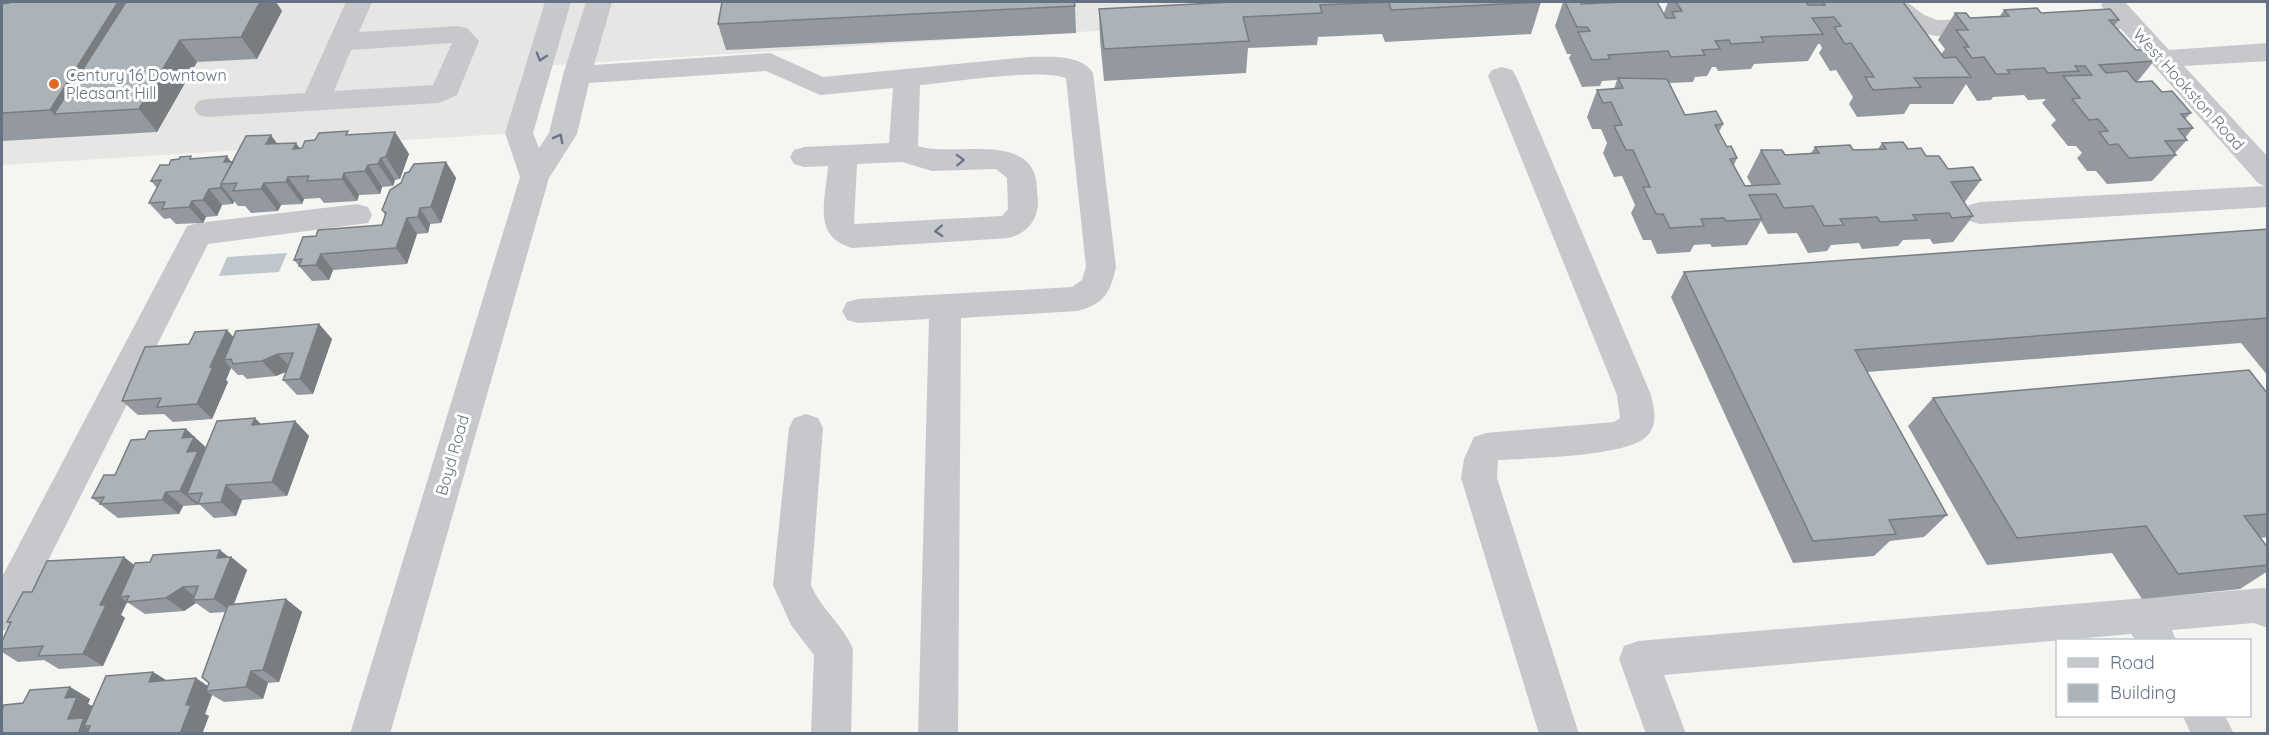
<svg xmlns="http://www.w3.org/2000/svg" width="2269" height="735" font-family="Quicksand,sans-serif">
<style>
.built{fill:#e6e7e5}
.water{fill:#bec7cd}
.lines{fill:none;stroke-linecap:round;stroke-linejoin:round}
.minor{fill:#c6c8cc;fill-rule:evenodd}
.wall{fill:#93999e}
.shaded-wall{fill:#787d81}
.building{fill:#abb2b8;stroke:#787d81;stroke-width:1.5}
.oneway{stroke:#697687}
.poi-dot{fill:#e56923;stroke:#fff;stroke-width:2}
.labels{text-anchor:middle;stroke-width:6;stroke-linejoin:round;paint-order:stroke}
.poi-label{font-size:16px;fill:#647283;stroke:#fff;text-anchor:start}
.street-label{font-size:16px;fill:#647283;stroke:#fff}
</style>
<rect width="100%" height="100%" fill="#f5f6f2"/>
<!-- built -->
<path class="built" d="M2 2H1217L1221 23 539 66 519 133 2 165Z"/>
<!-- water -->
<path class="water" d="M287 253 279 272 219 276 227 257Z"/>
<g class="lines">
<!-- minor -->
<path class="minor" d="M346 2H372L359 32 458 26 467 28 479 41 457 95 439 103 208 117 198 115 194 108 198 101 208 99 305 93ZM452 43 433 85 334 91 351 50Z
M545 2H571L533 133 539 148 549 133 563 75 586 2H612L594 65 770 53 823 77 1029 57C1049 57 1081 54 1093 73L1116 267C1110 293 1105 303 1078 311L961 318 958 734H918L929 319 858 323 847 320 842 311 847 302 858 299 1072 287 1082 280 1086 267 1066 78C1038 68 954 82 920 85L918 146C954 158 1035 129 1037 188 1037 195 1039 204 1037 211 1033 226 1023 234 1009 238L852 248C811 236 826 200 828 166L804 167 794 164 790 157 794 150 804 147 889 143 893 88 820 95 766 71 589 83 577 134 549 178 390 734H350L520 177 505 133ZM902 162 932 171 996 169 1007 178 1008 209 1002 216 854 224 857 164Z
M1879 2H1907L1924 15 1937 20 1991 19 2000 21 2004 27 2000 33C1960 43 1904 40 1879 2Z
M2103 2H2125L2169 50 2268 43V61L2184 66 2268 157V207L1980 224 1969 221 1965 213 1969 205 1980 202 2265 186 2258 183 2121 29 2073 31 2064 29 2060 23 2064 17 2107 13 2101 5Z
M1502 67 1512 70 1516 76 1651 395C1654 408 1658 424 1648 435 1630 457 1529 458 1498 460L1497 478 1579 734H1539L1461 478 1464 459 1474 437 1486 433 1614 422 1620 418 1617 395 1488 76 1492 70Z
M357 204 368 207 372 215 368 223 208 244 15 626 2 631V577L187 226 198 223Z
M806 414 818 418 823 428 811 585C821 609 843 625 853 649L851 734H811L814 655 791 625 773 585 789 428 794 418Z
M2263 588 2268 589V628L2254 623 2172 630 2176 640H2136L2131 634 1664 675 1686 734H1646L1619 659 1624 646 1638 641Z
M2183 716H2225L2234 734H2191Z"/>
</g>
<!-- wall -->
<path class="wall" d="M11 2H276L282 11 257 59 197 62 157 132 2 141V4L9 3Z
M1230 2H1541L1531 34 1385 42 1382 34 1318 37 1317 45 1248 48 1246 73 1104 81 1100 40 1099 9Z
M1563 2H1580L1581 4 1664 13 1668 2H1903L1941 54 1945 49 1938 40 1955 13 1970 18 2000 16 2004 10 2119 20 2114 26 2136 50 2154 61 2137 82 2162 92 2191 113 2185 119 2193 128 2185 138 2187 140 2175 153 2176 155 2152 181 2107 184 2096 171H2087L2077 158 2082 153 2076 146H2068L2051 125 2056 120 2042 103 2046 99 2028 100 2024 95 1993 97 1991 100 1977 101 1966 84 1953 104H1910L1904 114 1857 117 1849 104 1853 97 1836 70 1830 71 1819 53 1822 48 1820 44H1818L1808 61 1754 64 1751 69 1718 71 1716 67H1712L1707 76 1695 77 1693 82 1669 83 1685 115 1723 124 1719 132 1727 147 1737 158 1734 165 1745 186H1752L1747 177 1761 150 1785 155 1811 153 1815 147 1853 150 1878 149 1882 143 1908 149 1926 156 1948 169 1981 180 1964 203 1973 216 1953 242 1933 244 1930 239 1903 240 1898 246 1862 249 1859 243 1831 245 1827 251 1808 253 1797 233 1768 234 1761 221 1747 245 1712 247 1710 244 1694 245 1690 252 1657 254 1651 240H1643L1631 213 1635 205 1622 176 1614 177 1603 153 1607 143 1601 129H1592L1587 117 1597 90 1614 89 1617 80 1602 81 1600 86 1582 87 1569 58 1571 54H1567L1555 26Z
M1075 6 1076 33 726 50 718 24Z
M395 132 409 154 400 179 395 180 393 186 382 187 380 194 359 195 357 201 324 203 320 198 304 199 302 204 281 205 278 211 251 213 245 206H238L234 201 233 204 222 205 217 216 206 217 203 223 176 224 170 218 164 219 149 203 157 188 151 181 169 165 193 158 231 162 278 144 302 148 315 140 351 135Z
M446 162 456 178 441 223 430 224 428 233 417 234 407 264 333 270 329 280 312 281 294 260 316 236 382 225 385 215 382 210 409 172Z
M2268 229V376L2241 343 1867 372 1947 515 1924 537 1890 541 1874 556 1793 563 1671 297 1684 272Z
M319 324 332 339 313 394 297 395 283 380 286 372 276 376 247 379 243 375H238L231 368 226 380 228 382 212 419 173 422 164 414 138 415 122 401 189 344Z
M2268 394V537L2260 538 2268 548V571L2240 589 2142 599 2112 553 1987 565 1908 426 1933 398Z
M295 421 309 436 287 496 242 500 236 516 214 518 198 503 197 505 183 506 179 514 118 518 92 498 115 475 202 444 206 448 261 424Z
M231 557 247 570 234 604 286 599 302 612 279 682 268 683 263 699 224 702 212 695 205 714 209 716 202 734H2L23 703 70 687 90 699 88 704 93 706 153 672 166 680 208 686 226 612 210 613 196 603 184 611 145 614 127 602 121 615 125 618 103 666 59 669 44 660 18 662 2 652V641L10 624 7 622 32 592 134 565Z"/>
<!-- shaded-wall -->
<path class="shaded-wall" d="M118 2H142L54 114 50 110Z
M260 2H276L282 11 257 59 241 37Z
M180 40 197 62 157 132 139 109Z
M395 132 409 154 400 179 386 157Z
M271 135 287 157 266 144Z
M296 143 312 165 293 149Z
M227 156 232 163 224 162Z
M381 158 395 180 393 186 378 164Z
M446 162 456 178 441 223 431 207Z
M368 165 382 187 380 194 365 171Z
M344 173 359 195 357 201 342 179Z
M288 177 304 199 302 204 286 182Z
M264 183 281 205 278 211 261 189Z
M221 185 234 201 233 204 220 188Z
M209 189 222 205 217 216 203 200Z
M192 201 206 217 203 223 189 207Z
M420 208 430 224 428 233 418 217Z
M407 218 417 234 407 264 396 248Z
M321 254 333 270 329 280 316 265Z
M319 324 332 339 313 394 300 379Z
M227 330 241 345 224 360 231 368 226 380 228 382 212 419 197 404 210 367Z
M278 354 292 369 276 376 262 361Z
M255 418 269 432 252 425Z
M295 421 309 436 287 496 272 482Z
M186 429 210 451 187 494 198 503 197 505 180 491 187 452 182 438Z
M226 485 242 500 236 516 221 502Z
M166 492 183 506 179 514 162 500Z
M220 550 230 558 231 557 247 570 231 611 214 599 217 558Z
M124 557 142 571 129 596 120 597 127 602 121 615 125 618 103 666 83 654 100 605Z
M183 587 199 600H193L196 603 184 611 166 598Z
M286 599 302 612 279 682 263 670Z
M251 671 268 683 263 699 246 687Z
M153 672 172 684 149 682Z
M196 678 214 690 206 691 212 695 205 714 209 716 202 734H180L186 705Z
M70 687 90 699 88 704 97 709 90 726H84L97 734H78L68 719 65 698Z"/>
<!-- building -->
<path class="building" d="M11 2H118L50 110 2 113V4L9 3Z
M126 2H260L241 37 180 40 139 109 54 114Z
M722 2H1074L1075 6 718 24Z
M1234 2H1541L1391 10 1389 2 1320 5 1322 13 1243 17 1249 41 1104 49 1099 9Z
M1565 2H1580L1581 4 1625 2H1657L1666 18H1675L1672 12 1682 11 1676 2H1806L1808 5H1825L1823 2H1903L1944 58 1956 57 1971 77 1914 78 1921 87 1873 90 1865 77H1874L1851 43 1845 44 1834 27 1841 26 1834 17 1812 18 1823 34 1761 37 1764 42 1731 44 1729 40 1715 41 1720 49 1702 50 1705 55 1671 57 1668 51 1608 55 1610 59 1592 60 1578 32 1590 31 1587 27H1577Z
M2037 8 2041 13 2110 9 2119 20H2109L2136 50H2143L2154 61 2099 65 2106 73 2127 71 2136 82 2152 81 2162 92 2172 91 2191 113 2181 114 2193 128 2178 129 2187 140 2165 141 2176 155 2129 158 2118 144 2109 145 2099 132 2108 131 2098 119 2089 120 2072 99 2080 98 2063 76 2092 75 2085 66H2075L2079 71 2048 73 2044 68 2007 70 2010 74H1996L1984 57 1972 58 1964 47H1969L1956 30H1968L1955 13H1966L1970 18 2009 16 2004 10Z
M1618 78 1667 79 1685 115 1716 111 1723 124 1715 125 1727 147 1731 146 1737 158 1730 159 1745 186 1780 184 1761 150H1782L1785 155 1819 153 1815 147 1850 145 1853 150 1886 149 1882 143 1903 142 1908 149 1921 148 1926 156H1939L1948 169 1973 167 1981 180 1951 182 1973 216 1952 218 1949 213 1913 215 1917 220 1880 222 1877 217 1840 219 1844 225 1824 226 1813 206 1784 208 1776 194 1749 195 1762 219 1726 221 1724 218 1701 219 1704 226 1670 228 1663 214H1656L1643 187H1650L1633 150H1626L1614 126 1622 125 1611 102 1603 103 1597 90 1623 88Z
M348 131 346 135 395 132 386 157 381 158 378 164 368 165 365 171 344 173 342 179 307 181 309 176 288 177 286 182 264 183 261 189 233 191 237 183 221 184 246 136 271 135 266 144 296 143 293 149 302 148 305 141 315 140 319 133Z
M191 156 190 159 227 156 224 162H233L221 184H222L220 188 209 189 203 200 192 201 189 207 162 209 165 202 149 203 161 180 151 181 160 165H169L171 160 179 159 180 157Z
M446 162 431 207 420 208 418 217 407 218 396 248 321 254 316 265 299 266 302 259 294 260 303 237 316 236 318 230 382 225 386 213 382 210 390 190 401 183 405 173 409 172 414 164Z
M2268 229V318L1855 350 1947 515 1889 520 1896 534 1813 541 1684 272Z
M319 324 300 379 283 380 293 353 278 354 262 361 233 364 231 359 224 360 236 331Z
M227 330 210 367H213L197 404 157 407 161 398 122 401 145 347 189 344 195 332Z
M2249 370 2268 394V514L2244 516 2268 548V565L2178 574 2146 526 2017 538 1933 398Z
M255 418 252 425 295 421 272 482 226 485 221 502 198 504 202 493 187 494 217 421Z
M186 429 182 438 194 437 187 452 198 451 180 491 166 492 162 500 100 504 104 497 92 498 104 475H115L131 440 145 439 149 431Z
M220 550 217 558 231 557 214 599 193 600 198 586 183 587 166 598 126 602 129 596 120 597 135 563 150 562 153 555Z
M124 557 100 605H106L83 654 38 656 43 646 2 649V641L11 622H7L23 592H32L47 561Z
M286 599 263 670 251 671 246 687 206 691 209 683 202 677 228 605Z
M153 672 149 682 196 678 186 705H191L180 734H87L90 726H84L106 676Z
M70 687 65 698 77 697 68 719 84 718 78 734H2V710L4 705 23 703 30 690Z"/>
<!-- one-way arrows -->
<defs><path id="oneway-chevron" d="M-2-3.5L2.5 0L-2 3.5" fill="none" stroke-width="1.6" stroke-linecap="round" stroke-linejoin="round" transform="scale(1.5)"/></defs>
<g class="oneway">
<use href="#oneway-chevron" transform="translate(541 57) rotate(107)"/>
<use href="#oneway-chevron" transform="translate(559 138) rotate(-62)"/>
<use href="#oneway-chevron" transform="translate(960 160) rotate(-2)"/>
<use href="#oneway-chevron" transform="translate(939 231) rotate(177)"/>
</g>
<!-- markers -->
<circle class="poi-dot" cx="54" cy="84" r="6"/>
<g class="labels">
<!-- poi labels -->
<g class="poi-label">
<text x="66" y="81">Century 16 Downtown<tspan x="66" dy="18">Pleasant Hill</tspan></text>
</g>
<!-- street labels -->
<g class="street-label">
<text transform="translate(2189 89) rotate(48)" y="6">West Hookston Road</text>
<text transform="translate(452 455) rotate(-74)" y="6">Boyd Road</text>
</g>
</g>
<!-- border -->
<rect width="2269" height="735" fill="none" stroke="#647283" stroke-width="6"/>
<!-- legend -->
<rect x="2056" y="639" width="195" height="78" fill="#ffffff" stroke="#c1c7cd" stroke-width="1.5"/>
<rect x="2068" y="658" width="30" height="9" fill="#c6c8cc" stroke="#c1c7cd" stroke-width="1.5"/>
<text x="2110" y="669" font-size="18" fill="#647283">Road</text>
<rect x="2068" y="684" width="30" height="18" fill="#abb2b8" stroke="#c1c7cd" stroke-width="1.5"/>
<text x="2110" y="699" font-size="18" fill="#647283">Building</text>
</svg>
